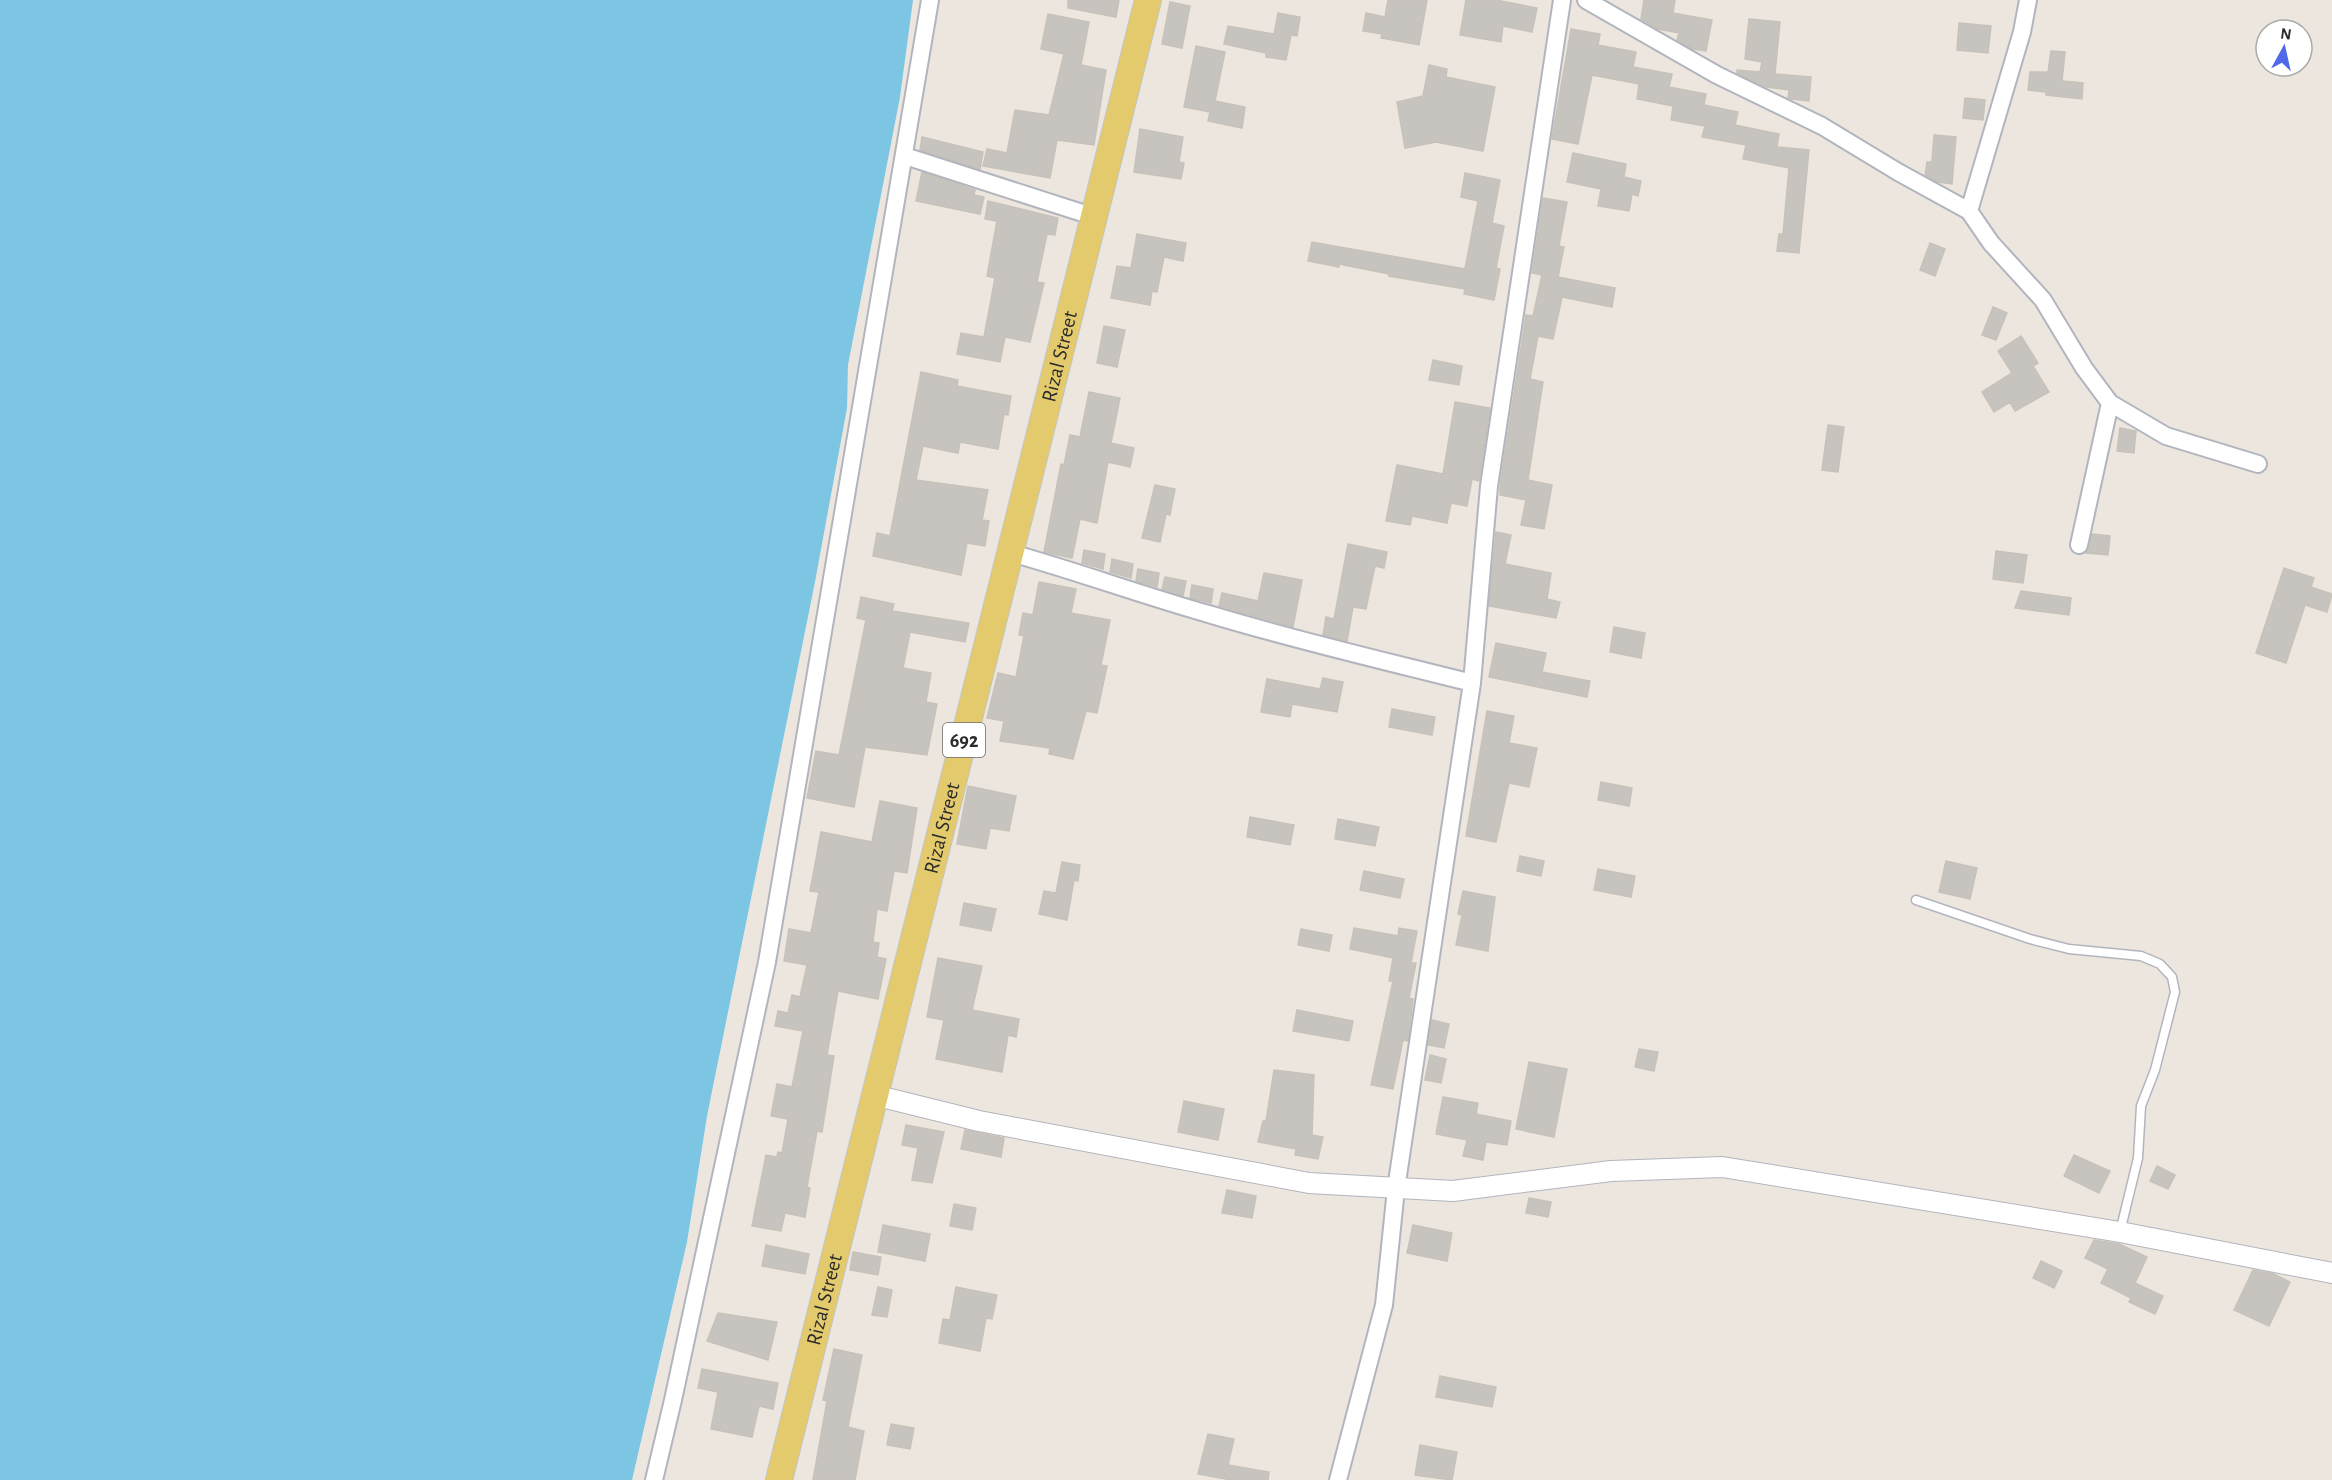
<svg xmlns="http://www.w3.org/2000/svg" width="2332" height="1480" font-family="'Alegreya Sans',sans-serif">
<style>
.water{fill:#7cc6e3}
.building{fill:#c7c3be;stroke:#c7c2b9;stroke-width:1.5}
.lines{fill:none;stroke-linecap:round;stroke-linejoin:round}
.service-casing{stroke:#b2b5bd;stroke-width:11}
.minor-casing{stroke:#b2b5bd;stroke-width:20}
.tertiary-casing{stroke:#b2b5bd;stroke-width:22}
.primary-casing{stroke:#c4c4c4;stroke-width:28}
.service{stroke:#fff;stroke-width:8}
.minor{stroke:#fff;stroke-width:16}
.tertiary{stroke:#fff;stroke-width:20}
.primary{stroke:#e3ca6c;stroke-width:26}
.labels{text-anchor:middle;stroke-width:4.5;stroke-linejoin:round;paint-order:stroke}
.shield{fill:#fff;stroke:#6b6b6b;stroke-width:1.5}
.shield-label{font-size:20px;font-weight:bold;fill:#2b2b2b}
.street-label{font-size:21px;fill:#2b2b2b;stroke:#fff}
</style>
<rect width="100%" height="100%" fill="#ece6df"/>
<!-- water -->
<path class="water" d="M0 0H913L900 97 848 365 847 408 814 587 707 1116 687 1242 632 1480H0Z"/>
<!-- building -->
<path class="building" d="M1068 0H1119L1116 17 1068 8Z
M1388 0H1427L1419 45 1381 38 1382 34 1363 31 1366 13 1385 17Z
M1466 0H1496L1537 8 1532 32 1503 26 1501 42 1460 35Z
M1644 0H1675L1673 13 1712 20 1706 51 1692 49 1677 40 1679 33 1658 29 1641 19Z
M1170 2 1190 6 1182 48 1162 44Z
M1278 13 1300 17 1297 36 1291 35 1286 60 1266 57V53L1224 44 1228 26 1274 34Z
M1048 14 1089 22 1081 65 1106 70 1094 145 1057 140 1050 178 983 166 987 149 1007 153 1015 110 1049 115 1064 54 1041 49Z
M1749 19 1780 22 1775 74 1811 77 1809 101 1791 99 1788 98 1789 90 1766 87 1737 73V70L1760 72 1762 62 1745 59Z
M1959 23 1991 26 1988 53 1957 50Z
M1571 29 1600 34 1598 45 1636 52 1633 67 1672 74 1669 87 1706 94 1704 105 1738 112 1735 125 1779 134 1777 147 1809 150 1799 253 1777 251 1779 234H1783L1789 168 1743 159 1746 145 1702 137 1705 126 1671 120 1673 106 1637 99 1639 84 1592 75 1578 144 1552 139Z
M1196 46 1225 52 1215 101 1245 107 1242 128 1208 121 1210 112 1184 107Z
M2051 51 2065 52 2062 81 2083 83 2082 99 2046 95V92L2028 90 2030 72H2048Z
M1429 65 1447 69 1446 77 1495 87 1483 151 1436 142 1405 148 1397 102 1423 96Z
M1965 98 1985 100 1983 120 1963 118Z
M1140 129 1183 137 1179 162 1184 163 1181 179 1134 172Z
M1934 135 1956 137 1952 184 1938 182 1925 175 1927 162H1932Z
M922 137 983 152 980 169 920 150Z
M1573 153 1626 164 1624 177 1641 181 1638 196 1632 194 1629 211 1598 206 1601 189 1567 182Z
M922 172 975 190 974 195 984 197 980 214 916 201Z
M1465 173 1500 180 1492 223 1504 226 1496 268 1500 269 1494 300 1464 294 1465 289 1389 276V274L1339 264V267L1308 261 1312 242 1465 269 1478 201 1461 197Z
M1543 198 1567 202 1559 246 1564 247 1558 277 1615 288 1612 307 1562 297 1553 339 1538 336 1530 379 1543 382 1528 480 1552 485 1544 529 1521 525 1526 500 1500 495V485L1526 315 1533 316 1542 275 1532 273Z
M988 201 1058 218 1055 235 1047 234 1037 282 1044 283 1030 342 1005 337 1000 362 957 354 961 333 984 337 995 278 987 276 997 221 985 219Z
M1137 234 1186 243 1183 261 1164 257 1157 292 1152 291 1150 305 1111 298 1117 266 1131 268Z
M1930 243 1945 249 1935 276 1920 270Z
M1993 307 2007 313 1996 340 1982 335Z
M1104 326 1125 330 1117 367 1097 363Z
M2021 336 2038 363 2033 366 2049 392 2015 411 2010 402 1994 412 1982 392 2012 373 1998 351Z
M1433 360 1462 366 1459 385 1429 380Z
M921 372 958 380 957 386 1011 396 1008 415 1004 414 998 449 960 442 958 453 923 446 916 480 988 490 982 520 989 521 985 546 967 543 961 575 873 556 877 533 890 536Z
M1089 392 1120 398 1111 443 1134 448 1130 467 1108 462 1097 523 1080 519 1072 558 1044 552 1061 464 1064 465 1070 435 1080 437Z
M1455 402 1490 408 1479 481 1472 479 1467 506 1451 503 1447 523 1412 516 1410 525 1386 521 1397 465 1443 474Z
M1828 425 1844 427 1838 472 1822 470Z
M2120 428 2136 431 2134 453 2117 451Z
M1155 485 1175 489 1170 515 1166 514 1160 542 1142 538Z
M1496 532 1511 535 1505 564 1551 573 1547 599 1560 602 1556 618 1489 606Z
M2092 534 2110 536 2108 555 2086 553Z
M1348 544 1387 552 1384 568 1375 566 1366 609 1353 607 1347 641 1323 635 1326 617 1334 619Z
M1084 550 1105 554 1103 569 1082 563Z
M1996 551 2027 555 2023 583 1993 579Z
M1112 559 1133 564 1131 578 1110 572Z
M2284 568 2314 578 2311 587 2332 594 2327 612 2305 605 2286 663 2256 653Z
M1138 569 1159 573 1157 587 1136 581Z
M1264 573 1302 580 1293 627 1219 606 1222 593 1258 601Z
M1165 577 1186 581 1183 596 1162 589Z
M1039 582 1076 589 1071 613 1110 620 1101 665 1107 666 1097 713 1086 711 1073 759 1049 754 1050 748 1000 741 1004 721 987 718 998 673 1016 677 1024 636 1019 635 1023 613 1033 615Z
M1192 585 1213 589 1211 603 1190 598Z
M2021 591 2071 598 2069 615 2015 608Z
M861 597 894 604 892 611 969 623 965 642 910 632 903 668 931 673 926 702 937 704 927 755 865 747 854 807 807 798 816 751 839 755 866 620 857 618Z
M1614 627 1645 633 1641 658 1610 652Z
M1496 643 1546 653 1542 672 1590 681 1587 697 1489 677Z
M1323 678 1343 682 1337 712 1292 704 1290 717 1261 712 1267 679 1320 689Z
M1392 709 1435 717 1432 735 1389 727Z
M1487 711 1514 716 1509 743 1537 748 1529 787 1509 783 1496 842 1466 836Z
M1601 782 1632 788 1629 806 1598 800Z
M968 786 1016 796 1009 831 990 828 986 849 957 844Z
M880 801 917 808 907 873 894 871 887 911 877 909 873 942 879 943 877 957 886 959 878 999 838 991 827 1055 834 1056 822 1132 817 1131 807 1187 810 1188 805 1217 785 1213 781 1231 752 1226 766 1155 777 1157 778 1152 782 1153 788 1119 771 1116 777 1084 792 1087 803 1031 775 1026 778 1011 788 1013 792 995 800 997 807 965 784 961 789 929 811 933 819 892 810 891 821 832 872 842Z
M1250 817 1294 825 1290 845 1247 837Z
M1338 819 1379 827 1375 846 1335 839Z
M1520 856 1544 861 1541 876 1517 871Z
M1946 861 1977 868 1970 899 1939 892Z
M1062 862 1080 865 1078 881 1074 880 1067 920 1039 914 1044 891 1056 893Z
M1598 869 1635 876 1631 897 1594 890Z
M1364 871 1404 879 1400 898 1360 890Z
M1463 891 1495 897 1488 951 1456 945 1462 915 1458 914Z
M964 903 996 909 991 931 960 925Z
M1354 928 1398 936 1399 928 1417 931 1411 963H1416L1409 998 1413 999 1408 1041 1403 1040 1393 1089 1371 1085 1393 981H1389L1393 958 1350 949Z
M1301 929 1332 935 1329 951 1298 945Z
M938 958 982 966 972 1010 1019 1019 1016 1037 1008 1035 1002 1072 936 1059 944 1020 927 1017Z
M1297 1010 1353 1021 1349 1041 1293 1031Z
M1432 1020 1449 1024 1444 1048 1428 1045Z
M1639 1049 1658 1052 1654 1071 1635 1067Z
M1430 1055 1446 1059 1441 1083 1425 1080Z
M1529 1062 1567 1069 1554 1137 1516 1129Z
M1274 1070 1314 1075 1312 1135 1323 1137 1318 1159 1295 1155 1296 1149 1258 1142 1263 1121H1266Z
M1443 1097 1478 1103 1476 1114 1511 1121 1507 1145 1486 1142 1483 1160 1463 1156 1467 1140 1436 1134Z
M1184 1101 1224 1109 1218 1140 1178 1132Z
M906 1125 944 1132 932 1183 912 1180 918 1148 902 1145Z
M965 1130 1004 1138 1001 1157 961 1149Z
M2074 1155 2110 1171 2099 1193 2064 1176Z
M2157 1166 2175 1175 2168 1189 2150 1181Z
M1227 1190 1256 1196 1252 1218 1222 1213Z
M1529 1198 1551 1202 1548 1217 1526 1213Z
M954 1204 976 1208 972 1230 950 1226Z
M883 1225 930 1234 925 1261 878 1252Z
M1413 1225 1452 1233 1447 1261 1407 1253Z
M2094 1240 2119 1244 2147 1257 2135 1283 2163 1296 2155 1314 2129 1302 2131 1298 2101 1283 2108 1269 2085 1258Z
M766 1245 809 1254 805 1274 762 1266Z
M853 1252 881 1257 878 1275 850 1270Z
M2041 1261 2062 1271 2054 1288 2033 1278Z
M2253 1270 2274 1274 2290 1282 2269 1326 2234 1310Z
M878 1287 892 1290 887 1317 872 1315Z
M956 1287 997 1295 992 1319 986 1318 980 1351 939 1343 943 1319 950 1320Z
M718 1313 777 1322 768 1360 707 1341Z
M834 1349 862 1355 848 1427 864 1431 855 1480H813L827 1401 823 1400Z
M702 1369 778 1383 773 1409 759 1406 752 1437 711 1429 718 1392 698 1388Z
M1440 1376 1496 1387 1492 1407 1436 1397Z
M891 1424 914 1428 910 1449 887 1445Z
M1208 1434 1234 1439 1228 1465 1269 1472 1268 1480H1231L1198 1474Z
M1420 1445 1457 1452 1452 1480 1415 1475Z"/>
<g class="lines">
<defs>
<path id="service" d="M1916 900 2030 939 2069 949 2141 956 2160 964 2172 977 2175 992 2155 1070 2141 1106 2138 1158 2120 1232"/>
<path id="minor" d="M1586 0 1717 75 1822 126 1898 172 1969 211 1991 243 2043 300 2084 368 2110 403 2166 436 2258 464
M905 156 1095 217
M1969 211 2022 32 2028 0
M2079 545 2110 403
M1011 553C1079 572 1144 596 1212 615 1298 641 1385 661 1472 683
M654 1480 673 1400 767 962 930 0
M1338 1480 1384 1305 1396 1189 1472 683 1489 486 1562 0"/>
<path id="tertiary" d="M874 1095 979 1121 1309 1183 1453 1191 1611 1171 1722 1167 2120 1232 2332 1273"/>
<g id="primary">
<path id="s1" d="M779 1480 1148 0"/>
</g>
</defs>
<!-- service casing -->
<use href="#service" class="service-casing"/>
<!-- minor casing -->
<use href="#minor" class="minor-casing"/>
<!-- tertiary casing -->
<use href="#tertiary" class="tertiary-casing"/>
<!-- primary casing -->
<use href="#primary" class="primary-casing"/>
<!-- service -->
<use href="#service" class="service"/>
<!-- minor -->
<use href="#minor" class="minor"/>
<!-- tertiary -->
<use href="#tertiary" class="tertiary"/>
<!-- primary -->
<use href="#primary" class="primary"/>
</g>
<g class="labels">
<!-- shield labels -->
<rect class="shield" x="943" y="723" width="42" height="34" rx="4.5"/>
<g class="shield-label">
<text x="964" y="747">692</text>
</g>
<!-- street labels -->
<g class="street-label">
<text dy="7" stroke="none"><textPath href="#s1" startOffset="1158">Rizal Street</textPath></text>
<text dy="7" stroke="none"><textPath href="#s1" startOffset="672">Rizal Street</textPath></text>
<text dy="7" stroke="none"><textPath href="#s1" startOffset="186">Rizal Street</textPath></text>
</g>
</g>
<!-- north arrow -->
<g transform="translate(2284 48) rotate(8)"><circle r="28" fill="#ffffff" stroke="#aaaaaa" stroke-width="1.5"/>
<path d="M0-4.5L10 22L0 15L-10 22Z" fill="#4f69e9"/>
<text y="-9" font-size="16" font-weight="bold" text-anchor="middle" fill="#2b2b2b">N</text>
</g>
</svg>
